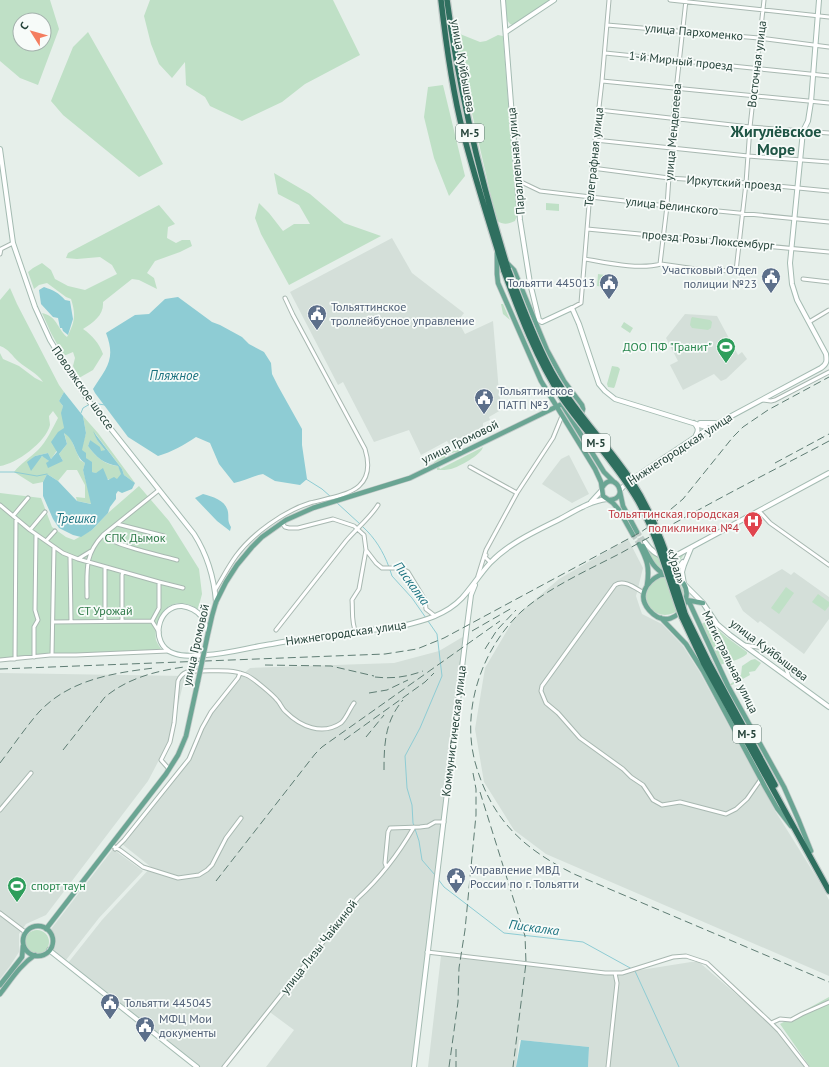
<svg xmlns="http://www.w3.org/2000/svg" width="829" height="1067" font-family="'PT Sans',sans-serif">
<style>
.built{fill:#d4dfd9}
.green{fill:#bfe0c6;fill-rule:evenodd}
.water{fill:#8eccd4}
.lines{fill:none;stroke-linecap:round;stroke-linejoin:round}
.stream{stroke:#8eccd4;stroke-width:1}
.secondary-tunnel{stroke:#bfccc7;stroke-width:4;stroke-dasharray:4 2;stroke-linecap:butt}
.primary-tunnel{stroke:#bfccc7;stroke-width:4.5;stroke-dasharray:4.5 2;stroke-linecap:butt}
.street-casing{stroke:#a8b8b1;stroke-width:5}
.secondary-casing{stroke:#a4bbb2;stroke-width:6}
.primary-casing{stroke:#c2cac8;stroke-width:6}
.highway-casing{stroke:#c2cac8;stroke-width:8}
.street{stroke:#fff;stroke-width:3}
.secondary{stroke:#fff;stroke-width:4}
.primary{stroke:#6aa593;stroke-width:4.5}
.highway{stroke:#2f6f5f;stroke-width:5.5}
.rail{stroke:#5f7d74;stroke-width:1;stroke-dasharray:8 4;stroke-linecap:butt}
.primary-bridge-casing{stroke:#c2cac8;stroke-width:6;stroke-linecap:butt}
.highway-bridge-casing{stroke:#c2cac8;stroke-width:8;stroke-linecap:butt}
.primary-bridge{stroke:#6aa593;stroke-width:4.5}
.highway-bridge{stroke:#2f6f5f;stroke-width:5.5}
.labels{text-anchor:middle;stroke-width:3.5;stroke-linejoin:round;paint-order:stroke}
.shield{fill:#f7fbf9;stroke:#637a73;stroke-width:1}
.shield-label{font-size:11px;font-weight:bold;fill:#244239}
.street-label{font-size:12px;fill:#244239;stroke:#f7fbf9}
.service-label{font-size:12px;fill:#4e5e75;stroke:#f7fbf9;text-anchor:start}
.leisure-label{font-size:12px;fill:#27864d;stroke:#f7fbf9;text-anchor:end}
.health-label{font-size:12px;fill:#be3a42;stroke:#f7fbf9;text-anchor:end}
.park-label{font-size:12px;fill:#2d7a48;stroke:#f7fbf9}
.water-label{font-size:13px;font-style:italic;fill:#1c7380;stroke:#f7fbf9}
.district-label{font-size:16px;font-weight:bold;fill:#1f5545;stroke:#f7fbf9}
</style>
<rect width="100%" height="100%" fill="#e6efea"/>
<!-- built -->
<path class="built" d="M392 238 412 273 464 313 458 321 465 334 493 321 499 392 498 395 500 397 501 410 489 417 490 420 483 423V427L449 444 447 441 421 455 409 430 374 442 343 382 338 385 290 292Z
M685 314 717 316 738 355 742 352 747 359 726 379 721 381 714 374 683 390 670 365 678 361 666 338Z
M569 455 589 494 572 503 542 484 561 459Z
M628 539 643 568 636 596 642 614 662 624 683 646 699 671 774 809 817 878 829 900V976L546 854 514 830 484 782 475 729 485 668 515 617 559 579Z
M782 569 791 575 794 572 829 597V619L804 654 760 621 758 623 743 611 735 596Z
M466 635 412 1067H266L294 1030 267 1010 223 1067H199L68 963 102 920 151 867 122 844 190 759 204 727 212 712 242 675 250 668 394 663 439 651Z
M0 673 185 676 170 739 148 781 46 915 26 924 19 934V952L10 966 0 979Z
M113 849 143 871 99 918 66 960 53 951 56 945 54 935 51 929Z
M441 956 609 975 691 962H699L781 1033 806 1067H588L589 1047 521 1040H519L516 1067H428Z"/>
<!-- green -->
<path class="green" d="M0 0H50L59 29 38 85 20 78 0 61ZM20 20H44V44H20Z
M150 0H333L360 55 305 84 282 102 242 121 210 106 205 97 186 85 185 62 172 78 159 64 151 44 144 16Z
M505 0H551L513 25 510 24 507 20Z
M88 32 163 164 139 177 63 115 51 101 73 47Z
M460 34 480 42 486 41 498 35 503 36 517 216 515 221C508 224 504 225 497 221L493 205 456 43 457 35Z
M443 85 465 176 449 196 434 158 424 117 428 87Z
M274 173 310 194 344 223 381 236 289 285 261 234 255 218 259 203 269 213 283 231 294 224H310L299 205 278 194Z
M546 203 559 204V211L546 210Z
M159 205 175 224 168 227 167 238 176 243 182 240H190L192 246 180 252 155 261 147 273 154 278 157 289 139 280 132 279 103 302C104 315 94 322 83 329 92 335 99 343 103 354L93 370 79 378 73 366 75 358 73 352 66 355H63L51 333 42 313C58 317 56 327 67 337 75 322 76 315 71 299L66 297 47 283 39 285 34 289 28 272 33 268 42 263 51 270 55 279 68 286 85 290 117 274 112 265 100 257 77 259 66 258 68 253Z
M598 274 605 275 604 287 597 286Z
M10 288 17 304 59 385 64 392 59 401 63 406C61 414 64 420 64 428 64 438 57 452 51 459L48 453 35 456 28 463 43 456 49 461H63L59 454 67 444 64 432 70 437 80 460 85 463 83 470 92 504 77 501 76 497 85 498V485L77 470H67L58 481 47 474 43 482 33 484 14 472C21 463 30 458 38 450 47 441 52 429 58 418L53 411 49 416C49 419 50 423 50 425 46 442 16 464 0 466V353L3 359 19 366 35 378 43 382C37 373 27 369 19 362 12 356 9 349 0 346V300Z
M501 304H503L510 320 503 314Z
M692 317 710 320 712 322 711 328 708 330 692 328 690 325 691 319Z
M624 322 633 328 630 333 621 327Z
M612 366 618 367 620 369 615 386 614 388 608 387 607 384Z
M83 416 98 433 135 483 124 475 122 469 95 433 97 440 105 450 101 452 90 440 88 446C96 457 105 465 118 466L122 474 117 480C103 481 103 474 92 472L86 458 81 450 86 433Z
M483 447C481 455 459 467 451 469 447 470 442 470 437 470V468L439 467 440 469Z
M468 448 457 454 455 452 452 453H451L446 456 447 458 431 466C440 454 454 450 468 448Z
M139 486 169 521 199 569 202 594 198 609C181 598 165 602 158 621 156 626 155 634 156 640 157 643 160 647 162 651L60 655 0 660V493L41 498 52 527 66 537 74 540 92 530 108 513Z
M647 550C655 556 663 562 674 559 678 558 681 554 685 553 679 563 666 578 655 564 652 560 650 554 647 550Z
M646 596a19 19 0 1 1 38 0a19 19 0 1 1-38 0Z
M786 587 794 593 779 614 771 608Z
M818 594 829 602V606L825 611 812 602Z
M710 619C719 633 733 642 747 652V654C739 661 729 661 720 665L700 625Z
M755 659 761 663 755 671 749 672 750 675 730 686 729 685 736 680V679L741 675 742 666 751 660Z
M25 942a12 12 0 1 1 24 0a12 12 0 1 1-24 0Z
M829 997V1067H810L780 1024Z"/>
<!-- water -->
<path class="water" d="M44 287C53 290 59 293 65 300L70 301 73 319 68 335 63 331 62 328H60L58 318 53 317 41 304 39 290Z
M178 297 212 322 220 325 242 337 249 344 264 352 271 363 272 374 278 386 302 429V445L307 479 300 485 275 481 263 474C253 476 244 481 234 483L219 464 210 443 196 437C184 445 172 452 158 456L128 437 95 393 93 389C107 367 116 359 106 333L135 315 149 314 165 299Z
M64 392 83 416 86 433 82 450 86 453V458L92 462V472L96 473 103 468 108 480 114 477 117 479 121 474 118 466C104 464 96 457 88 446L90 440 100 447 101 451 105 450 97 440 93 431 122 469 124 475 135 483 132 489 122 493 118 491 116 494V499L110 507 108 513 92 530 81 537 73 535 59 528 53 519 43 496V482L47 474 58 481 77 501 91 504 83 470 85 463C74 456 76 440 64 433L67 444 59 454 63 461 48 468 46 463 49 461 42 456 31 471 27 462 35 456 48 453 51 459 57 452 51 442 58 432 64 428 61 413 63 406 59 401Z
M203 494C213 497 226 500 228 512 229 519 227 520 231 527L230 531 217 521 195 498Z
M521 1040 589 1047 588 1067H516Z"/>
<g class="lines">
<!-- stream -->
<path class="stream" d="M92 403 105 405
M81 413 83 408 90 404
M0 472H14L37 476 47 474
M306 479 322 489 331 497
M336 502 360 524
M363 527C375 538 383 551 389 567
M390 570 392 576 412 598 426 618
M428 621 437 634 442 676 420 728 405 756 407 788 412 805 413 823 419 841 422 860 435 875
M438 879 444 887 504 933 583 942 632 969
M635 971 679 1067"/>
<!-- secondary-tunnel -->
<path class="secondary-tunnel" d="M638 532 645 542"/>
<!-- primary-tunnel -->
<path class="primary-tunnel" d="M637 532 642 545
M633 535 639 544"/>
<defs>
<path id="street" d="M670 0 829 17
M607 25 759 38 829 47
M605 53 829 76
M602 81 829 103
M599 110 750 127 829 133
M595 140 748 156 829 162
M592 168 669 178 746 183 829 191
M517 180 540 191 667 206 829 222
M587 229 829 252
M0 254 1 249 13 243
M585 259C608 263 639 270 661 264L703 270 736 271 746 183 750 127 764 0
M660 264 667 206 673 118 686 0
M803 279 829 282
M572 308 581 303 592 168 602 81 609 0
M809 322 829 310
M763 400 771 401 775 400 829 372
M470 467 517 493
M0 505 30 530 63 553 78 559 159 582V608L152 621 159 632
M759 511 770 523 829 565
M13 516 28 498
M282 523 285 527 289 528H298L333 519 354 526 364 535 366 550 376 563 382 568H401L408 572 425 600 426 609 435 616
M117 524 164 536
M30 530 45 512
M103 535C116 546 159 555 177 560
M46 541 55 531
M486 555 485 557 490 562
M70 557 71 622
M78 559 91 551
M105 567V621
M478 576 486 550 517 493 553 438 562 416
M159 582 183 588
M215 590C222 579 228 567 236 556 252 534 284 511 310 503 324 499 348 496 359 486 370 476 369 462 365 449L293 315 285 298
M644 593C635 588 624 579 615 585L542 686 541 691 546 703 558 713 580 738 623 769 631 777 643 785 653 800 662 805 680 802 726 814 736 809 747 799 761 779
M87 597C87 571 84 555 103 535L159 490
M122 621V575L123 572
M53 622 152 621
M276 630 346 541C356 529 370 518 378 505
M356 632C351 623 353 610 352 600L359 589 366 550
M744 645 764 648 784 663 789 677
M52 655 54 547
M34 657V627L38 620 35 610 36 535
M15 659 16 518
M0 660 50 655H76L168 651
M169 769 161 760 170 742 174 723 178 681C183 670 190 671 201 671 215 671 232 669 246 675 252 677 273 695 277 700 281 704 282 709 286 712 300 726 322 736 341 723 346 719 350 708 354 703
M0 810 31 773
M111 845 120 850 143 867 178 878 199 875 207 870 212 865 226 838 241 818
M115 849 124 840 189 759 202 728 211 712 238 678 240 673
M386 866 385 863 388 832 390 828 420 827 428 826 435 822H444
M0 913 25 932
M427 952 605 973H622L673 957 686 956 707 963 771 1023 779 1031 807 1067
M771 1023 780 1019 791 1020 802 1014 829 1002
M224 1067 358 898C380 878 399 853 414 827
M608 1067 617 983 615 973"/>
<path id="secondary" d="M503 0 520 220 530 283 539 320 542 322 572 308 579 324 599 384 605 391 615 399 709 428
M506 32 554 0
M0 149 13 243 35 307 50 340 67 368 88 400 194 534C208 556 214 577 216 602
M694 423C698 427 699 430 696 435
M700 423H715
M620 490 628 482 709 428 821 368C827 364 827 361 826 354L797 300 792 284 790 263 803 131 808 121 811 102 819 0
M591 502 602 490
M645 542C653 554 663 560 677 555L829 473
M691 548 684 565 682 572 684 584 703 603 717 624 730 635 829 707
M670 573 680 566 683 562
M208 632C206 627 204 620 201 616 196 610 189 607 182 606 157 605 149 644 173 653 183 657 195 656 206 655 228 654 250 647 272 644 315 636 358 632 402 626 423 621 446 615 462 598 472 587 480 574 490 563 509 543 536 531 560 519 575 511 590 501 607 499
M49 950 197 1067
M414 1067 467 626 471 595 475 585"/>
<path id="primary" d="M497 253V274L498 283 530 356 541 381 595 469 601 482 603 496 613 503 619 510 633 535
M506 262 514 270 547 350 564 381 582 405 583 409 581 416
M602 488C613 468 632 499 609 500
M620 492 623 506 637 532
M639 544C647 560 650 567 647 585
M643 546C649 557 653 569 665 574
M660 575C710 571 679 644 649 610 637 596 646 582 660 575Z
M686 600 690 604 728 686 784 787 799 821 811 851
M686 600 703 603
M661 618 686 644 703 671 765 787 777 808 791 826
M207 638 212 616 216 602 226 582 237 565 252 547 262 537 286 520 313 508 410 478 562 404 604 472 615 483
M23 941a15 15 0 1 1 30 0a15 15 0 1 1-30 0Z
M46 929 166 774 178 755 186 736 198 681
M0 985 22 957 23 946
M0 994C11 980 20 965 35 955"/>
<path id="highway" d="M441 0C446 44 452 89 463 132 475 179 490 225 504 271
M447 0C459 92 481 181 508 269
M685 614 708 661 775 785
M682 617 704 664 829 891"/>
</defs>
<!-- street casing -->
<use href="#street" class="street-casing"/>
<!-- secondary casing -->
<use href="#secondary" class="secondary-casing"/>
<!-- primary casing -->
<use href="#primary" class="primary-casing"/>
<!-- highway casing -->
<use href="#highway" class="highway-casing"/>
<!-- street -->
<use href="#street" class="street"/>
<!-- secondary -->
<use href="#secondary" class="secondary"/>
<!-- primary -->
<use href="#primary" class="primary"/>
<!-- highway -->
<use href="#highway" class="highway"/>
<!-- rail -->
<path class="rail" d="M829 441C801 456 773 470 745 485 703 507 662 530 621 553 590 569 548 588 522 611 482 648 461 709 475 762 491 819 522 848 574 874L829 982
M775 463 829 434
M472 631 512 608
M485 649 497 630 516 610
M265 665 331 666 374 676
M0 669 385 654 417 649 444 638 641 532 658 520 683 499 733 437 743 427 768 410 829 377
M375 677C392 679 407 677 423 671
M369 693 387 690 408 680
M366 737 384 715
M344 740 425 682 434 673
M63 750 105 697C128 678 156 671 184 667
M0 763C13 746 25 728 39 712 69 680 112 673 154 668
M384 770C384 744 385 721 403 700
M480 792 525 936 526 963 513 1067
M216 881 315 754 322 747 500 621
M456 1049V1067
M449 1067 458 1002 459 968 465 930 476 815V789L473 773"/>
<defs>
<path id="primary-bridge" d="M198 681 207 638"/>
<path id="highway-bridge" d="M508 269C522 304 534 340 552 372 574 411 606 443 631 480 658 521 671 567 685 614
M504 271C520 315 537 360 562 398 586 433 617 464 638 501 659 539 667 576 682 617"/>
</defs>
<!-- primary-bridge casing -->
<use href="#primary-bridge" class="primary-bridge-casing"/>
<!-- highway-bridge casing -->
<use href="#highway-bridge" class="highway-bridge-casing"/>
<!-- primary-bridge -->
<use href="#primary-bridge" class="primary-bridge"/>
<!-- highway-bridge -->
<use href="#highway-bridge" class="highway-bridge"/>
</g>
<!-- icons -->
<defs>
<symbol id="civic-pin" viewBox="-11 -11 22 30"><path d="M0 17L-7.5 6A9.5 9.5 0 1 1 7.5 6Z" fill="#5c6f8a" stroke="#f7fbf9"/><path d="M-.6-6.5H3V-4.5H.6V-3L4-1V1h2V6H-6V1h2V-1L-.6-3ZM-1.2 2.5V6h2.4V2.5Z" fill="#fff"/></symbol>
<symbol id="stadium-pin" viewBox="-11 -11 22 30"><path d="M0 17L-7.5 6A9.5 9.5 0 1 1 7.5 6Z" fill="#2e9e5b" stroke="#f7fbf9"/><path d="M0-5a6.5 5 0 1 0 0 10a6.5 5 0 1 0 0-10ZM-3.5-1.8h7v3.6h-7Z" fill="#fff"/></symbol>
<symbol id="hospital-pin" viewBox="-11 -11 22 30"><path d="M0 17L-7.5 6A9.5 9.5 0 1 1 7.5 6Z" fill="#e0444e" stroke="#f7fbf9"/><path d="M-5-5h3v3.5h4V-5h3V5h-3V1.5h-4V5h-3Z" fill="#fff"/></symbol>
</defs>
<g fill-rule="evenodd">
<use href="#civic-pin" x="760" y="266" width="22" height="30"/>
<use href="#civic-pin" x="598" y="272" width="22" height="30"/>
<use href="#civic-pin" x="306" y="303" width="22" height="30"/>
<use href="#stadium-pin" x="715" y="336" width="22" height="30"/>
<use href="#civic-pin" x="473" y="387" width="22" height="30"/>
<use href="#hospital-pin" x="742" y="510" width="22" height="30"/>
<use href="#civic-pin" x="445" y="866" width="22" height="30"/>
<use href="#stadium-pin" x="6" y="875" width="22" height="30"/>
<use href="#civic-pin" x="99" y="992" width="22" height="30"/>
<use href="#civic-pin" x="134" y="1015" width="22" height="30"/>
</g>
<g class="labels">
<!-- shield labels -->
<g class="shield">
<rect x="456" y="124" width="28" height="18" rx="3"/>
<rect x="582" y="434" width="28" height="18" rx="3"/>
<rect x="733" y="725" width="28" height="18" rx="3"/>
</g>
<g class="shield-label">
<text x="470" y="137">М-5</text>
<text x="596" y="447">М-5</text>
<text x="747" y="738">М-5</text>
</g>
<!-- street labels -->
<g class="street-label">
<text transform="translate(694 32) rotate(5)" y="4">улица Пархоменко</text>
<text transform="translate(681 61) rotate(6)" y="4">1-й Мирный проезд</text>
<text transform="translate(757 64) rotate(-83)" y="4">Восточная улица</text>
<text transform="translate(463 66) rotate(80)" y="4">улица Куйбышева</text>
<text transform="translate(673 132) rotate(-85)" y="4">улица Менделеева</text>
<text transform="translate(594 157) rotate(-84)" y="4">Телеграфная улица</text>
<text transform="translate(516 161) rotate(-95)" y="4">Параллельная улица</text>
<text transform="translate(734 183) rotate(4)" y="4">Иркутский проезд</text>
<text transform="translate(672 206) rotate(6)" y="4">улица Белинского</text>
<text transform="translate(708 240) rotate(5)" y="4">проезд Розы Люксембург</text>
<text transform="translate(83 388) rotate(55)" y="4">Поволжское шоссе</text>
<text transform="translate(460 442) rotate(-26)" y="4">улица Громовой</text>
<text transform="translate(680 449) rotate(-33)" y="4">Нижнегородская улица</text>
<text transform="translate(676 566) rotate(73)" y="4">«Урал»</text>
<text transform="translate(346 633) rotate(-8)" y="4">Нижнегородская улица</text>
<text transform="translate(196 645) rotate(-77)" y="4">улица Громовой</text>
<text transform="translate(769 650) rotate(37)" y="4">улица Куйбышева</text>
<text transform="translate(730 662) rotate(64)" y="4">Магистральная улица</text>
<text transform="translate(454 731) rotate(-83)" y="4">Коммунистическая улица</text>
<text transform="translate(319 947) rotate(-52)" y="4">улица Лизы Чайкиной</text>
</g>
<!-- service labels -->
<g class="service-label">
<text x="757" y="274" text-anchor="end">Участковый Отдел<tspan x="757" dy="14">полиции №23</tspan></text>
<text x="595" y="287" text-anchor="end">Тольятти 445013</text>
<text x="331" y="311">Тольяттинское<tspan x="331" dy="14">троллейбусное управление</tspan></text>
<text x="498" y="395">Тольяттинское<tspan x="498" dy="14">ПАТП №3</tspan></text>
<text x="470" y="874">Управление МВД<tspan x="470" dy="14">России по г. Тольятти</tspan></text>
<text x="124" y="1007">Тольятти 445045</text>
<text x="159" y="1023">МФЦ Мои<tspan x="159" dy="14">документы</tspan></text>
</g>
<!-- leisure labels -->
<g class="leisure-label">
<text x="712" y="351">ДОО ПФ "Гранит"</text>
<text x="31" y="890" text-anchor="start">спорт таун</text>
</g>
<!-- health labels -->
<g class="health-label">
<text x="739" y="518">Тольяттинская городская<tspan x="739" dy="14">поликлиника №4</tspan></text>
</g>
<!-- park labels -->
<g class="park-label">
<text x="135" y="542">СПК Дымок</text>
<text x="105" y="615">СТ Урожай</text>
</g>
<!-- water labels -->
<g class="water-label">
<text x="174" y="380">Пляжное</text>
<text x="76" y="523">Трешка</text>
<text transform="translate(412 583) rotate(54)" y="5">Пискалка</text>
<text transform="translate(534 927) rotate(8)" y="5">Пискалка</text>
</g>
<!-- district labels -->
<g class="district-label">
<text x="776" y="137">Жигулёвское<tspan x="776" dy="18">Море</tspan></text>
</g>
</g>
<!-- north arrow -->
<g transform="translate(32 32) rotate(307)"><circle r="19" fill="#f7fbf9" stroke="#a3b1ac"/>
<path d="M0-3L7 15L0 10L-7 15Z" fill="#f47d5f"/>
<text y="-6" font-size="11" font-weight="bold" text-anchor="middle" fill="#244239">С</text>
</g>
</svg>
